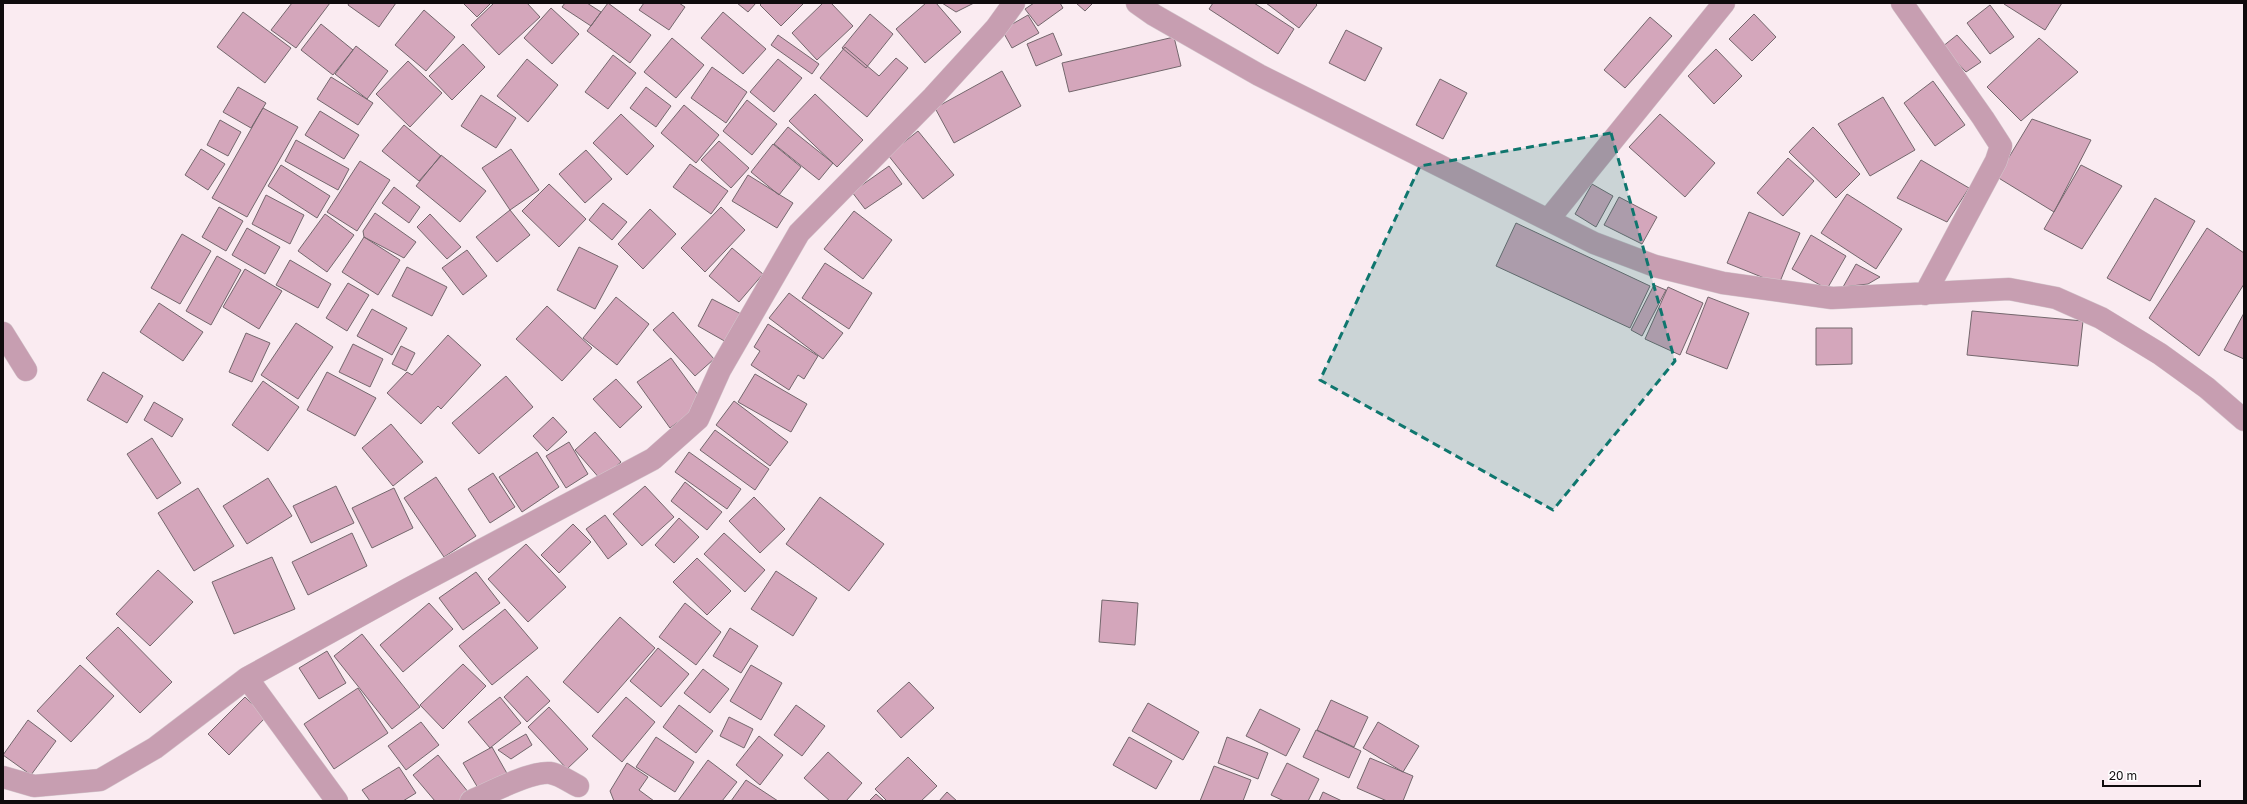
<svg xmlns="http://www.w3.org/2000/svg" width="2247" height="804" font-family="'Golos Text',sans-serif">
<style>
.building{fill:#d4a6bb;stroke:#74676d}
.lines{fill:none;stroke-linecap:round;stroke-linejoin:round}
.minor-casing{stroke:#d4c7cd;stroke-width:23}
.minor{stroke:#c79eb1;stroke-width:22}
.marked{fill:#0f766e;fill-opacity:0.2;stroke:#0f766e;stroke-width:3;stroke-dasharray:8 5;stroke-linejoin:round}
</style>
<rect width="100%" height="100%" fill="#faebf1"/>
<!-- building -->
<path class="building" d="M292 3H330L296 48 271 30Z
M349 3H396L379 27 348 5Z
M463 3H491L477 17Z
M494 3H527L540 17 499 55 471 25Z
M565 3H587L601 12 591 26 562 7Z
M608 3 651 35 630 63 587 31Z
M644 3H679L685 7 669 30 639 10Z
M737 3H756L748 12Z
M762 3H804L781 26 760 5Z
M823 3H831L853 26 817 60 792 33Z
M926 3H936L961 32 925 63 896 29Z
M942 3H974L956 12Z
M1034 3H1060L1063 8 1038 26 1025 9Z
M1076 3H1093L1085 11Z
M1213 3H1254L1294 29 1278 54 1209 9Z
M1266 3H1315L1317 5 1299 28Z
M2005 3H2062L2045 30 2004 4Z
M1990 5 2014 37 1990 54 1967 23Z
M551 8 579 34 552 64 524 38Z
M424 10 455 37 426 71 395 45Z
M243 12 291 48 265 83 217 47Z
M723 12 766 49 743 74 701 38Z
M870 14 893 34 866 68 842 48Z
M1754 14 1776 37 1752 61 1729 39Z
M1028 15 1039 33 1012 48 1002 30Z
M1650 17 1672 36 1625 88 1604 70Z
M321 24 353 50 333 75 301 50Z
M1346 30 1382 48 1365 81 1329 63Z
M1053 33 1062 55 1036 66 1027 44Z
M778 35 819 64 812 74 771 45Z
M1957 35 1981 62 1966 72 1942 47Z
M1174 37 1181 66 1069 92 1062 63Z
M672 38 704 65 676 98 644 72Z
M2039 38 2078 72 2021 121 1987 87Z
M463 44 485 67 452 100 429 76Z
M356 46 388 71 367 99 335 74Z
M845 47 879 76 896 58 908 68 867 117 820 78Z
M1716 49 1742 76 1714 104 1688 76Z
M613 55 636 73 608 109 585 92Z
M527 59 558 85 528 122 497 96Z
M778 59 802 78 774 112 750 92Z
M408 61 442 93 410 127 376 94Z
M712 67 747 92 726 123 691 98Z
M1002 71 1021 106 954 143 935 108Z
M331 77 373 103 358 125 317 99Z
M1440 79 1467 93 1443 139 1416 125Z
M1933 81 1965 125 1935 146 1904 103Z
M238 87 266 103 251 128 223 112Z
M646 87 671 106 656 127 630 108Z
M815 94 863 140 837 167 789 121Z
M481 95 516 118 496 148 461 126Z
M1883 97 1915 150 1870 176 1838 124Z
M747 100 777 124 752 155 723 131Z
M684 105 719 135 696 163 661 133Z
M263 108 298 127 247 217 212 198Z
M320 111 359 135 344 159 305 135Z
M621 114 654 146 627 175 593 143Z
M1660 114 1715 163 1685 197 1629 147Z
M2032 119 2091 140 2054 212 1997 177Z
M220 120 241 132 228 156 207 145Z
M404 125 441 156 419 181 382 151Z
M788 127 833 163 819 180 774 144Z
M1813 127 1860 174 1836 198 1789 152Z
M918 131 954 175 923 199 888 155Z
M296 140 349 169 338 190 285 161Z
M719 141 749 168 731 188 701 160Z
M773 144 801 167 779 195 751 172Z
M201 149 225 164 208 190 185 175Z
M511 149 539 190 510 210 482 168Z
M586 150 612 179 585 203 559 174Z
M441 155 486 191 460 222 416 186Z
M1788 158 1814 181 1783 216 1757 193Z
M1921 160 1969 188 1947 222 1897 198Z
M360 161 390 180 357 231 327 212Z
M690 164 728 191 711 214 673 187Z
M281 165 330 196 317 218 268 186Z
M2081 165 2122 186 2082 249 2044 229Z
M889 166 902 184 865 209 852 192Z
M748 175 793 203 777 228 732 201Z
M549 184 586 219 559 247 522 211Z
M1592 184 1613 196 1596 227 1575 214Z
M394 187 420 207 409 223 382 203Z
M1847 194 1902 229 1876 269 1821 233Z
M266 195 304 215 290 244 252 224Z
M1619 197 1657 217 1642 244 1604 225Z
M2155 198 2195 221 2150 301 2107 278Z
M603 203 627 222 612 240 589 220Z
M219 207 243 221 226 251 202 237Z
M721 207 745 230 705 272 681 248Z
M650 209 676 234 643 269 618 244Z
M510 210 530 235 497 262 476 237Z
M854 211 892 240 863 279 824 249Z
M1749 212 1800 233 1779 284 1727 263Z
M375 213 416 242 404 258 364 237 363 231Z
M325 214 354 235 327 272 298 251Z
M430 214 461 247 447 259 417 227Z
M1516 223 1650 286 1630 328 1496 266Z
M247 228 280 247 265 274 232 255Z
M2207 228 2244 253V284L2199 356 2149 318Z
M182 234 211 251 180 304 151 288Z
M1811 235 1846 256 1827 289 1792 269Z
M364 237 400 260 378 295 342 272Z
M579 247 618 266 595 309 557 290Z
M732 248 763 274 739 302 709 276Z
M467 250 487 276 463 295 442 268Z
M217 256 241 270 211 325 186 311Z
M290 260 331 284 318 308 276 285Z
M825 263 872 293 849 329 802 298Z
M1856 264 1880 277 1868 284 1843 287Z
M407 267 447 287 432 316 392 296Z
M245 269 282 291 259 329 223 307Z
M348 283 369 295 347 331 326 318Z
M1654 285 1666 290 1642 336 1631 330Z
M1668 287 1703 303 1680 355 1645 339Z
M789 293 843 333 823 359 769 318Z
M616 297 649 324 617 365 583 338Z
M1708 297 1749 313 1727 369 1686 353Z
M712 299 743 315 728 343 698 326Z
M159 303 203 332 183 361 140 332Z
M547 306 592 348 562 381 516 339Z
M372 309 407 328 392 355 357 336Z
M1972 311 2083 321 2078 366 1967 355Z
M673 312 714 359 695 376 653 330Z
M2244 313V359L2224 350Z
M296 323 333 347 298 399 261 375Z
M768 324 818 356 804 379 798 375 789 390 751 365 760 351 754 347Z
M1816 328H1852V364L1816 365Z
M246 333 270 343 252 382 229 372Z
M448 335 481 365 441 409 438 406 421 424 387 393 407 372 412 375Z
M353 344 383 359 370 387 339 372Z
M401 346 415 353 406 371 392 364Z
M671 358 704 403 670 428 637 382Z
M103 372 143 396 127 423 87 400Z
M327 372 376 398 355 436 307 410Z
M755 374 807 404 791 432 738 402Z
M506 376 533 407 479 454 452 423Z
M616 379 642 407 620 428 593 399Z
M263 381 299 407 268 451 232 425Z
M734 401 788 442 770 466 716 425Z
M154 402 183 419 172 437 144 420Z
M553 417 567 432 547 451 533 436Z
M391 424 423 462 393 486 362 448Z
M715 430 769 469 755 490 700 450Z
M595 432 621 462 601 480 575 450Z
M152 438 181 483 157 499 127 454Z
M569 442 588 474 566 488 546 456Z
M537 452 559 487 522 512 499 477Z
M689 452 741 489 727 509 675 472Z
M493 473 515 507 490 523 468 489Z
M436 477 476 536 444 557 404 498Z
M268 478 292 516 247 544 223 506Z
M685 482 722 512 707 530 671 501Z
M336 486 354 523 311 543 293 506Z
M645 486 674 517 642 546 613 514Z
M198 488 234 546 194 571 158 513Z
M394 488 413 528 372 548 352 508Z
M754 497 785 529 760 553 729 521Z
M820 497 884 544 849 591 786 544Z
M605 515 627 544 608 559 586 529Z
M679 518 699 537 674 563 655 545Z
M573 524 591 542 559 573 541 555Z
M352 533 367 566 308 595 292 562Z
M724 533 765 570 745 592 704 554Z
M526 544 566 587 528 622 488 579Z
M272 557 295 609 234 634 212 582Z
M697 558 731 591 707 615 673 582Z
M158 570 193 602 150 646 116 614Z
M776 571 817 598 793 636 751 609Z
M476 572 500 603 463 630 439 598Z
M1102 600 1138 603 1135 645 1099 642Z
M429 603 453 629 403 672 380 645Z
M685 603 721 632 696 665 659 637Z
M505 609 538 648 492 685 459 646Z
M620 617 655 648 598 713 563 682Z
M118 627 172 682 140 713 86 658Z
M730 628 758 646 741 673 713 656Z
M362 634 420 707 392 729 334 656Z
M658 648 689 674 661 707 630 681Z
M327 651 346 683 319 699 299 668Z
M463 664 486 686 443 729 420 705Z
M80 665 114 696 71 742 37 711Z
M751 665 782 683 761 720 730 701Z
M703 669 729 689 710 713 684 693Z
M527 676 550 701 527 722 504 697Z
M909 682 934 708 901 738 877 711Z
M358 688 388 733 334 769 304 724Z
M245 697 266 717 229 755 208 734Z
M500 697 521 723 490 748 468 722Z
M626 697 655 722 622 762 592 736Z
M1331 700 1368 717 1354 747 1317 730Z
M1148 703 1199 732 1183 760 1132 731Z
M679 705 713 731 696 753 663 727Z
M796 705 825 726 802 756 774 735Z
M549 707 588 749 567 769 528 727Z
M1260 709 1300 729 1286 756 1246 736Z
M729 717 753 729 744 748 720 736Z
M28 720 56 741 31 775 3 755Z
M421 722 439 745 406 770 388 746Z
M1378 722 1419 746 1403 772 1363 748Z
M1316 730 1361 751 1349 778 1303 757Z
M526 734 532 745 511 759 498 750Z
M759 736 783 755 760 785 736 765Z
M656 737 694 762 675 792 636 767Z
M1129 737 1172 761 1156 789 1113 765Z
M1227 737 1268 753 1258 779 1218 763Z
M492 747 509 777 481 793 463 763Z
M828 752 862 783 846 801H830L804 778Z
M438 755 469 793 459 801H435L413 775Z
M908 757 937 786 921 801H887L875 789Z
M1370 758 1413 776 1403 801H1387L1357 788Z
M708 760 737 782 722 801H678Z
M627 763 648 777 639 790 654 801H614L610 791Z
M1287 763 1319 779 1308 801H1284L1271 795Z
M1214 766 1251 780 1243 801H1200Z
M399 767 416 793 403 801H370L362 790Z
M746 780 778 801H731Z
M947 792 957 801H939Z
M1323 792 1342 801H1319Z
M876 794 884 801H869Z"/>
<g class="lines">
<defs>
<path id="minor" d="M1137 3 1154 15 1259 75 1594 243 1655 266 1723 283 1832 298 2009 289 2056 298 2101 318 2160 354 2207 388 2244 420
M1902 3 1983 118 2001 146 1996 161 1925 294
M1548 220 1724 3
M3 333 26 370
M247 678 337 801
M3 777 34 786 100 780 155 748 247 678 408 589 653 459 698 419 720 370 799 233 933 97 996 28 1014 3
M471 801C489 793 531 771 550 773 559 774 570 782 578 786"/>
</defs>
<!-- minor casing -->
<use href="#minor" class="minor-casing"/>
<!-- minor -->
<use href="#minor" class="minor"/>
</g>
<!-- marked area -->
<path class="marked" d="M1611 133 1675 361 1553 510 1320 380 1420 166Z"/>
<!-- border -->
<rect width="2247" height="804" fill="none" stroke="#0f0b0d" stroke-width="8"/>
<!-- scale -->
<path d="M2103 780v6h97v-6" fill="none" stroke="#0f0b0d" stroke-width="2"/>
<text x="2109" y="780" font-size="12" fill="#0f0b0d" stroke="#ffffff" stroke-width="3" paint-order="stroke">20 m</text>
</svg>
